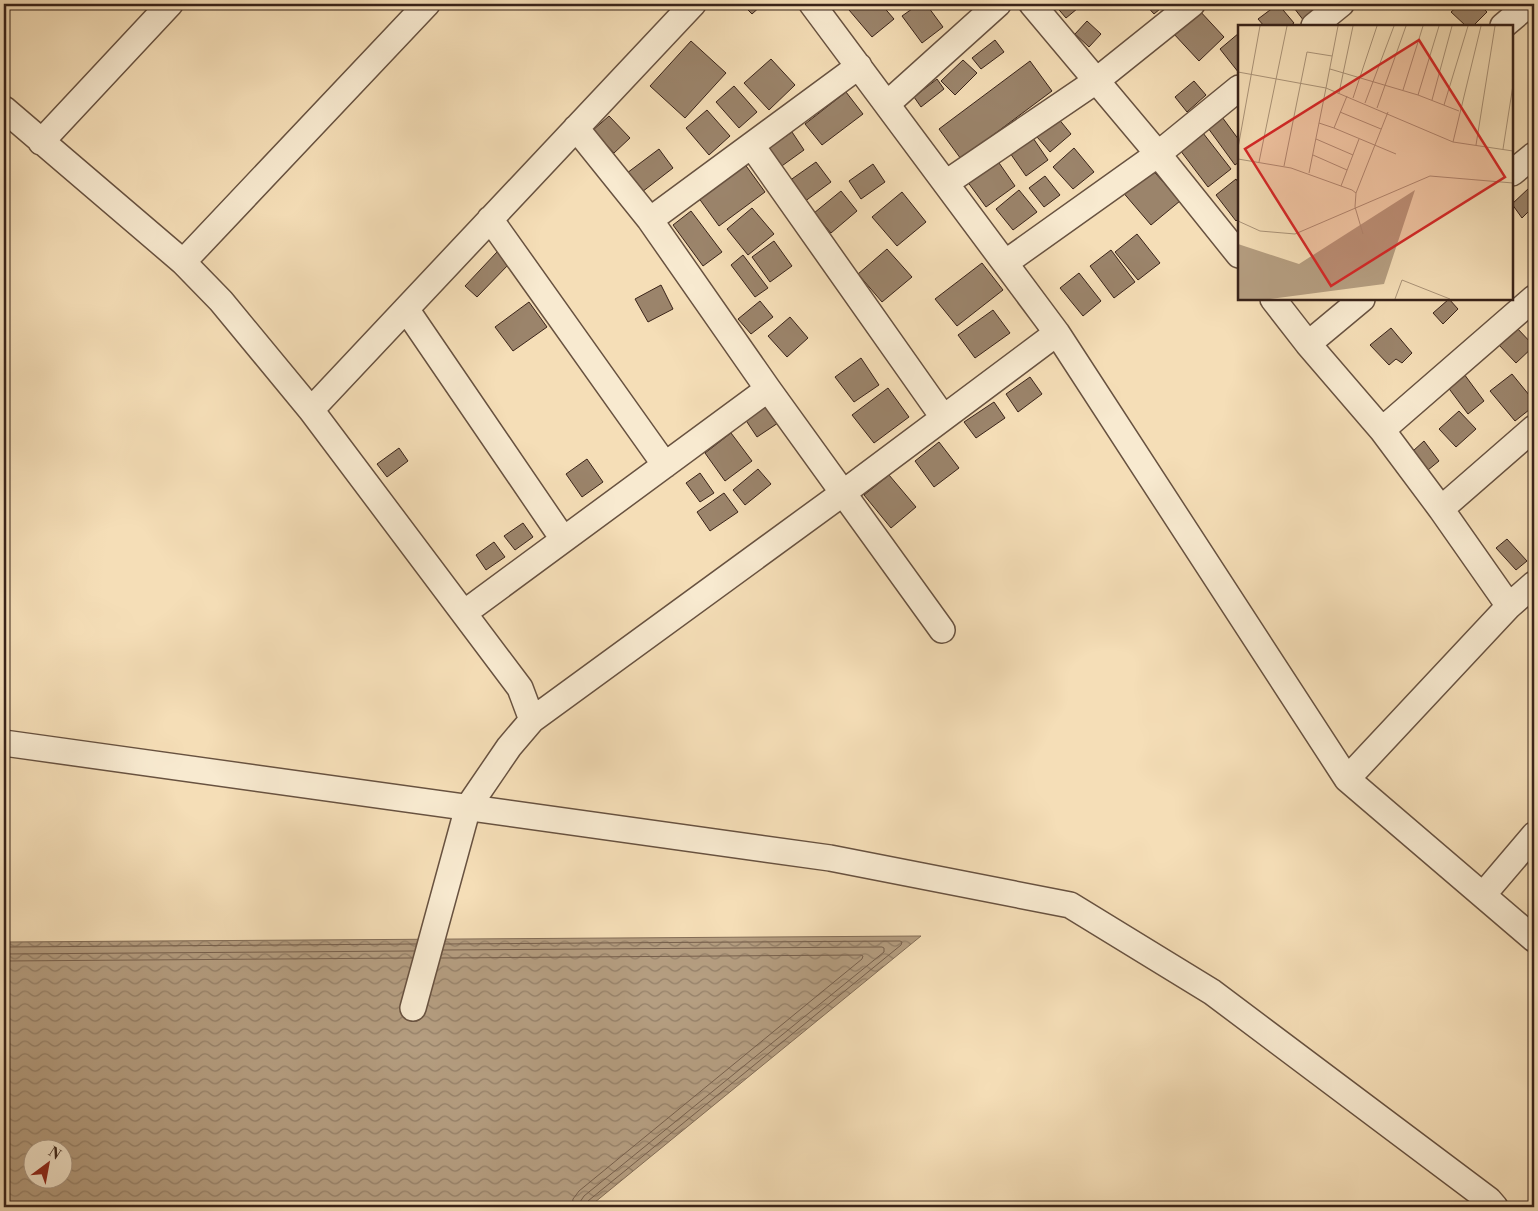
<svg xmlns="http://www.w3.org/2000/svg" width="1538" height="1211" font-family="'Libre Bodoni',serif">
<style>
.water{fill:url(#water-waves);stroke:#836d57;fill-rule:evenodd}
.lines{fill:none;stroke-linecap:round;stroke-linejoin:round}
.shore{stroke:#77604d;stroke-width:1}
.building{fill:#9b846b;stroke:#392319}
.street-casing{stroke:#685240;stroke-width:28}
.street{stroke:#f8ead0;stroke-width:25}
.inset-road{fill:none;stroke:#aa9378;stroke-width:1}
.view{fill:#d62828;fill-opacity:0.15;stroke:#d62828;stroke-width:2.5}
.inset-edge{fill:none;stroke:#392319;stroke-width:2.5}
</style>
<defs>
<pattern id="water-waves" width="16" height="10" patternUnits="userSpaceOnUse" patternTransform="scale(1.25)"><rect width="16" height="10" fill="#b59e81"/><path d="M0 5q4-4 8 0t8 0" fill="none" stroke="#948069"/></pattern>
</defs>
<rect width="100%" height="100%" fill="#f5deb7"/>
<filter id="stains"><feTurbulence type="fractalNoise" baseFrequency=".004" numOctaves="4"/><feColorMatrix values="0 0 0 0 .2 0 0 0 0 .09 0 0 0 0 .02 0 0 0 .5 -.17"/></filter>
<radialGradient id="worn" r=".72"><stop offset=".6" stop-color="#630" stop-opacity="0"/><stop offset="1" stop-color="#630" stop-opacity=".3"/></radialGradient>
<!-- water -->
<path class="water" d="M921 936 589 1207H4V942ZM32 1148H62V1178H32Z"/>
<g class="lines">
<!-- shore -->
<path class="shore" d="M445 944 900 941 902 942 901 945 588 1201 586 1207
M4 947 416 944
M443 950 882 947 884 948V952L584 1196 580 1202V1207
M4 954 414 951
M441 958 861 955 863 956 862 959 579 1191 573 1199 572 1207
M4 961 412 958"/>
</g>
<!-- building -->
<path class="building" d="M742 4H763L752 14Z
M856 4H881L894 19 872 37 849 10Z
M919 4H926L943 27 922 43 902 16Z
M1054 4H1083L1066 18Z
M1145 4H1166L1154 14Z
M1278 4 1294 23 1290 26H1264L1258 19Z
M1291 4H1326L1304 21Z
M1460 4H1479L1487 12 1473 26H1466L1451 12Z
M1198 9 1224 37 1199 61 1173 33Z
M1087 21 1101 34 1089 47 1075 34Z
M1239 33V73L1220 49Z
M995 40 1004 52 981 69 972 58Z
M691 41 726 73 685 118 650 86Z
M771 59 795 85 769 110 744 83Z
M963 60 977 73 955 95 941 81Z
M1030 61 1052 91 961 159 939 129Z
M937 79 944 89 921 107 914 97Z
M1194 81 1206 95 1187 112 1175 97Z
M734 86 757 112 739 128 716 102Z
M846 92 863 114 822 145 805 124Z
M707 110 730 136 709 155 686 128Z
M1053 112 1071 134 1050 152 1031 130Z
M609 116 630 138 614 153 593 130Z
M1222 117 1239 140V162L1235 165 1208 128Z
M792 132 804 150 779 168 766 150Z
M1203 133 1231 169 1208 187 1180 150Z
M1033 138 1048 160 1026 176 1010 153Z
M1074 148 1094 172 1073 189 1053 167Z
M659 149 673 168 642 192 627 173Z
M997 160 1015 186 986 207 967 181Z
M816 162 831 182 804 202 789 181Z
M744 163 765 192 719 226 698 197Z
M873 164 885 182 861 199 849 181Z
M1149 166 1180 201 1151 225 1121 190Z
M1045 176 1060 195 1044 207 1029 188Z
M1236 179 1239 184V218L1236 221 1216 195Z
M1529 188 1534 194V206L1522 218 1512 204Z
M1019 190 1037 212 1013 230 996 209Z
M841 191 857 211 831 233 814 213Z
M902 192 926 222 897 246 872 217Z
M752 208 774 234 748 255 727 229Z
M691 211 722 252 703 266 673 225Z
M1137 234 1160 263 1138 280 1115 252Z
M774 241 792 266 770 282 752 257Z
M887 249 912 277 882 302 858 274Z
M1111 250 1135 282 1114 298 1090 266Z
M497 252 509 264 477 297 465 286Z
M743 255 768 288 755 297 731 265Z
M982 263 1003 290 957 326 935 299Z
M1079 273 1101 301 1083 316 1060 288Z
M661 285 673 309 648 322 635 299Z
M1449 299 1458 309 1443 324 1433 313Z
M760 301 773 317 751 334 738 319Z
M529 302 547 327 513 351 495 327Z
M993 310 1010 333 975 358 958 335Z
M790 317 808 338 787 357 768 336Z
M1516 327 1534 346 1516 363 1498 344Z
M1391 328 1412 353 1402 363 1396 359 1389 365 1370 345Z
M861 358 879 385 854 402 835 377Z
M1464 374 1484 401 1468 414 1447 386Z
M1512 374 1534 401V406L1515 421 1490 391Z
M1030 377 1042 394 1018 412 1006 394Z
M888 388 909 417 874 443 852 415Z
M769 402 781 421 757 437 745 419Z
M994 402 1005 418 976 438 964 422Z
M1459 411 1476 429 1456 447 1439 429Z
M731 433 752 461 725 481 705 453Z
M1424 441 1439 461 1428 470 1413 451Z
M939 442 959 468 934 487 915 461Z
M399 448 408 461 387 477 377 464Z
M587 459 603 482 582 497 566 474Z
M758 469 771 484 745 505 733 490Z
M700 473 714 493 700 502 686 483Z
M889 475 916 507 891 528 864 495Z
M724 493 738 512 710 531 697 512Z
M523 523 533 537 515 550 504 536Z
M1507 539 1527 561 1516 570 1496 548Z
M494 542 505 557 486 570 476 555Z"/>
<g class="lines">
<defs>
<path id="street" d="M812 4 1057 333 1347 779 1534 939
M1032 4 1158 154 1239 255
M1314 26 1341 4
M1503 26 1529 4
M859 66 650 220 768 389 942 630
M887 104 998 4
M4 109 183 262 221 301 311 410 520 688 532 720 509 747 468 807 413 1008
M576 128 650 220
M41 142 170 4
M752 146 943 417
M1512 173 1534 155
M946 183 1096 81 1192 4
M490 219 665 465
M183 262 427 4
M1005 263 1158 154 1239 88
M1273 299 1308 344 1362 299
M406 309 563 539
M1308 344 1382 430 1441 509 1509 606
M311 410 693 4
M1382 430 1534 298
M1441 509 1534 428
M464 613 768 389
M532 720 843 493 1057 333
M4 743 830 858 1070 905 1212 992 1489 1200 1495 1207
M1347 779 1509 606 1534 584
M1483 895 1534 835"/>
</defs>
<!-- street casing -->
<use href="#street" class="street-casing"/>
<!-- street -->
<use href="#street" class="street"/>
</g>
<!-- overview -->
<g transform="translate(1238 25)">
<rect width="275" height="275" fill="#f5deb7"/>
<path d="M177 165 146 259 32 274H0V219L61 239Z" fill="#b59e81"/>
<path class="inset-road" d="M100 1 88 63 215 117 275 126M92 44 180 70 201 1M0 47 88 63 71 148M165 65 185 1M101 68 115 1M180 70 221 86M109 71 96 103 158 129M115 73 139 1M194 75 214 1M127 78 156 1M206 80 230 1M139 83 168 1M102 87 143 104M81 98 96 103M78 114 115 130M215 117 243 1M238 120 257 1M0 123 22 1M265 124 275 60M75 130 109 145M0 134 53 143 114 165 118 168 117 182 125 209M21 137 49 1M46 141 69 27 94 31M103 161 121 114M118 168 150 87M0 196 22 206 57 209 192 151 275 158M157 274 164 255 212 274"/>
<path class="view" d="M181 15 267 152 93 261 7 124Z"/>
<rect width="275" height="275" class="inset-edge"/>
</g>
<!-- margin -->
<rect width="1538" height="1211" fill="none" stroke="#f5deb7" stroke-width="20"/>
<rect x="5" y="5" width="1528" height="1201" fill="none" stroke="#392319" stroke-width="2.5"/>
<rect x="10" y="10" width="1518" height="1191" fill="none" stroke="#392319"/>
<!-- north arrow -->
<g transform="translate(48 1164) rotate(32)"><circle r="24" fill="#f8ead0" stroke="#ac9a87"/>
<path d="M0-4L9 19L0 12L-9 19Z" fill="#8f2418"/>
<text y="-8" font-size="14" font-weight="bold" text-anchor="middle" fill="#392319">N</text>
</g>
<rect width="100%" height="100%" filter="url(#stains)"/>
<rect width="100%" height="100%" fill="url(#worn)"/>
</svg>
